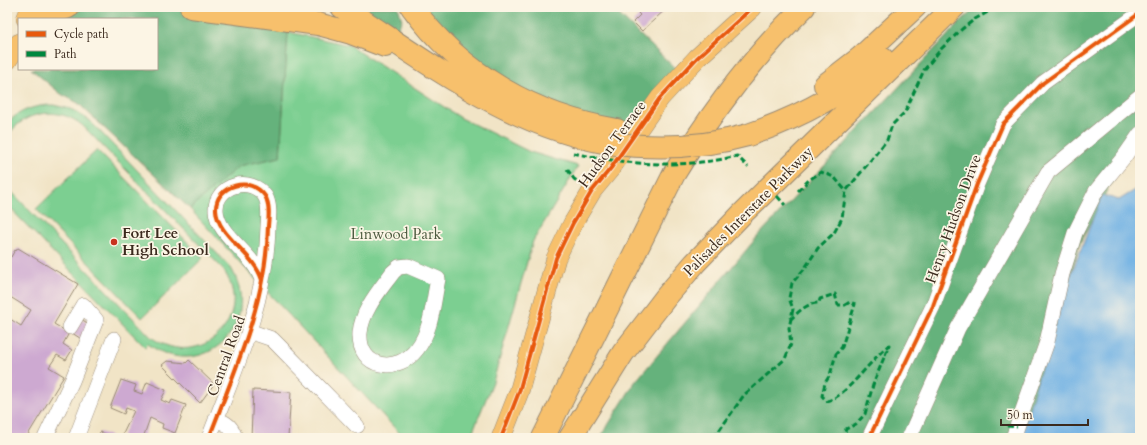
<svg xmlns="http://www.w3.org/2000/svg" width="1147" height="445" font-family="Cardo,serif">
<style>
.green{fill:#7ccf91;stroke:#5c7c58}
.forest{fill:#65b27b;stroke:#506e4c}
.water{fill:#70b1e4;stroke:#566e81}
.building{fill:#cda9d1}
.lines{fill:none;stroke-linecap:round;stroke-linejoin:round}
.minor-casing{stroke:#968772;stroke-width:16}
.major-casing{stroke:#968772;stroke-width:20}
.highway-casing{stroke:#968772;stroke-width:24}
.minor{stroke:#fff;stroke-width:15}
.major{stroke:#f7c06c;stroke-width:19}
.highway{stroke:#f7c06c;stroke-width:22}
.highway-bridge-casing{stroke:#968772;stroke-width:24;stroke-linecap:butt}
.highway-bridge{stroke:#f7c06c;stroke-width:22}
.quiet{stroke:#00873e;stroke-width:3;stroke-dasharray:6 3;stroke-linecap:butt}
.cycleway-casing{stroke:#fcf5e5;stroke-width:6}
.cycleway{stroke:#e8590c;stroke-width:4}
.poi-dot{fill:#c8321e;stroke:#fcf5e5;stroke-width:1.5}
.labels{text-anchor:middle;stroke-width:3.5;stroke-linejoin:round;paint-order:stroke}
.street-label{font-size:15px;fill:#3b2a1e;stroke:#fcf5e5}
.poi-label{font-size:15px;font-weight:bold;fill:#3b2a1e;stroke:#fcf5e5;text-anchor:start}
.park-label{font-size:15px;fill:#4e5c40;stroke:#fcf5e5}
</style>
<rect width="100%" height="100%" fill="#fcf5e5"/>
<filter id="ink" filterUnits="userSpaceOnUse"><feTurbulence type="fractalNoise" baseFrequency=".025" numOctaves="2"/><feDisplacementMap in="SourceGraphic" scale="8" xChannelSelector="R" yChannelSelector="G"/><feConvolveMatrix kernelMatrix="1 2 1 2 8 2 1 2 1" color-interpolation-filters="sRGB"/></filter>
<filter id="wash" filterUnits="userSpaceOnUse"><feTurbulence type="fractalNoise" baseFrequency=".012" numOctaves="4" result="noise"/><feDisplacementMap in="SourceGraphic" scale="16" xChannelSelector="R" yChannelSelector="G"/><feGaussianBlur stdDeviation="0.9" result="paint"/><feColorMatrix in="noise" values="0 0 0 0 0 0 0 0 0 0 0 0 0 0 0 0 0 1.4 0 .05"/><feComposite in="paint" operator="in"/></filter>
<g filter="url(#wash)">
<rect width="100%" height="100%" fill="#f1e4c6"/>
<!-- green -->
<path class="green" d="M288 32 349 45 461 118 530 152 578 166 533 241 493 382 470 438H404L190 209 239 165 280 157Z
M53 105 71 109 89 120 231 268C265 325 202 384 148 344L145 347 7 205V187L151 337C200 373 258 317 222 268L82 125C58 106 24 110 7 137V123C20 110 35 105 53 105Z
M97 150 203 258 142 318 36 209Z"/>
<!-- forest -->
<path class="forest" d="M64 7H310L288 32 280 157 239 166 190 209 78 103 61 94 31 69H157V19H57Z
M358 7H398L402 20 398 28 385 25Z
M412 7H611L681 74 646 117 617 130 532 105Z
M977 7H1140V126L1080 243 1020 438H600L635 382 758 236 962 20Z"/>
<!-- water -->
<path class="water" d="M1140 187V438H1020L1064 293 1102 195 1119 200Z"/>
<g id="blocks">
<!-- building -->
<path class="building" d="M638 7H668L642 31 633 22 640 15 638 13 641 10Z
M18 248 78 284 54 324 69 333 63 344 72 350 66 360 57 355 49 367 64 376 26 438H7V350L10 345 7 343V317L21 326 31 310 7 295V254L11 257 15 250 16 251Z
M81 319 92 326 83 340 72 333Z
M189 360 214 384 200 403 162 365 167 361 186 363Z
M121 380 136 385 134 391 142 394 147 382 166 390 161 400 170 404 172 400 186 405 175 433 162 428 163 424 150 418 143 438H121L134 411 126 408 124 414 110 408Z
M253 390 291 392 288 438H251Z
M100 432 116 438H98Z"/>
</g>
</g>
<g filter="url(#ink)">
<use href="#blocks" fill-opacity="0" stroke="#968772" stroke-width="1"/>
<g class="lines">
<defs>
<path id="minor" d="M408 266 438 279C433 302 432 330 417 349 398 374 358 370 360 333 362 310 380 290 393 272L399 267Z
M249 331 272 339 278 345 357 426
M216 419C227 423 232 427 235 438
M45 438 72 381 96 320 83 305 70 327
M76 438 114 339
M209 438C235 370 267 300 268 226 269 216 270 204 265 196 251 175 215 185 216 210 217 236 254 253 262 280
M869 438 933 306 977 184 1003 124 1043 83 1140 13
M909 438 958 328 1048 172 1140 96
M1013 438 1047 342 1062 274 1075 233 1096 191 1124 157 1140 134"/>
<path id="major" d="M26 19 31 7
M7 61 19 43
M501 438 519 392 556 258 573 223 592 191 611 168 660 98 697 58 753 7"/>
<path id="highway" d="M191 7 318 24 351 33 385 46
M342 7C426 61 507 125 608 143
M412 7C461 75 535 116 617 130
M43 17 68 7
M825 85 860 58 915 7
M748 135C798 118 843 95 883 59
M543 438 674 174C711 113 753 57 804 7
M570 438 623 353 666 297 695 263 742 214 954 7"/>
</defs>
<!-- minor casing -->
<use href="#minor" class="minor-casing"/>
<!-- major casing -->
<use href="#major" class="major-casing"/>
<!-- highway casing -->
<use href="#highway" class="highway-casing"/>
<!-- minor -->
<use href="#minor" class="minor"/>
<!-- major -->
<use href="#major" class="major"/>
<!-- highway -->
<use href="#highway" class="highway"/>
<defs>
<path id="highway-bridge" d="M608 143C655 149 702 148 748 135"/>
</defs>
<!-- highway-bridge casing -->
<use href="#highway-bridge" class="highway-bridge-casing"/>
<!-- highway-bridge -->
<use href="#highway-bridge" class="highway-bridge"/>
<!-- quiet -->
<path class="quiet" d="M573 153C627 165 682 169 737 156L748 167
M567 169 574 179 592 191
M798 191 809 180 821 172 834 177 846 191
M777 196 785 205
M790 320C797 313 808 302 819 303L820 299 835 294 838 305H845L850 302 855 304 842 347 836 354 830 375 825 383 822 396 827 401C846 397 872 358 889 345L873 385 865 414 856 424 846 429 843 438
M1007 426 1017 427
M714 438 744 395 785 359 791 344 789 328 793 309 789 298 792 283 805 268 818 248 834 233 842 218 846 191 887 140 892 125 905 112 924 70 941 49 962 29 975 19 997 7"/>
<defs>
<path id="cycleway" d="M209 438C235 370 267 300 268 226 269 216 270 204 265 196 251 175 215 185 216 210 217 236 254 253 262 280
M501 438 519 392 556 258 573 223 592 191 611 168 660 98 697 58 753 7
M869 438 933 306 977 184 1003 124 1043 83 1140 13"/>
</defs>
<!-- cycleway casing -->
<use href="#cycleway" class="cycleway-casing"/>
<!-- cycleway -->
<use href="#cycleway" class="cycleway"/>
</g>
</g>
<!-- markers -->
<circle class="poi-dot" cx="114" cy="242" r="4"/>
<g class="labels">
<!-- street labels -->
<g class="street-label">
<text transform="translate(612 144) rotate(-54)" y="5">Hudson Terrace</text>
<text transform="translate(748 211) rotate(-45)" y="5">Palisades Interstate Parkway</text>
<text transform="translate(953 219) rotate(-70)" y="5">Henry Hudson Drive</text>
<text transform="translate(226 356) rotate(-70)" y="5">Central Road</text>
</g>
<!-- poi labels -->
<g class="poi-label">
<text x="122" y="238">Fort Lee<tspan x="122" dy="17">High School</tspan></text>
</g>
<!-- park labels -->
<g class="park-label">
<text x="396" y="239">Linwood Park</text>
</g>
</g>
<!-- margin -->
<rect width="1147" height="445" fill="none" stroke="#fcf5e5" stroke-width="24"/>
<!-- legend -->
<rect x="18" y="18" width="140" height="52" fill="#fcf5e5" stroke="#afa495"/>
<rect x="26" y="31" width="20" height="6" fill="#e8590c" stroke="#afa495"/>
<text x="54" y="38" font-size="12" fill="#3b2a1e">Cycle path</text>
<rect x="26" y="51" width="20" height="6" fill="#00873e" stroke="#afa495"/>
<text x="54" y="58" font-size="12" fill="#3b2a1e">Path</text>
<!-- scale -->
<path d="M1001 419v6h87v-6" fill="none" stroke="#3b2a1e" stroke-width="2"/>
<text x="1007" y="419" font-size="12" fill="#3b2a1e" stroke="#fcf5e5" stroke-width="3" paint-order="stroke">50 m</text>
</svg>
